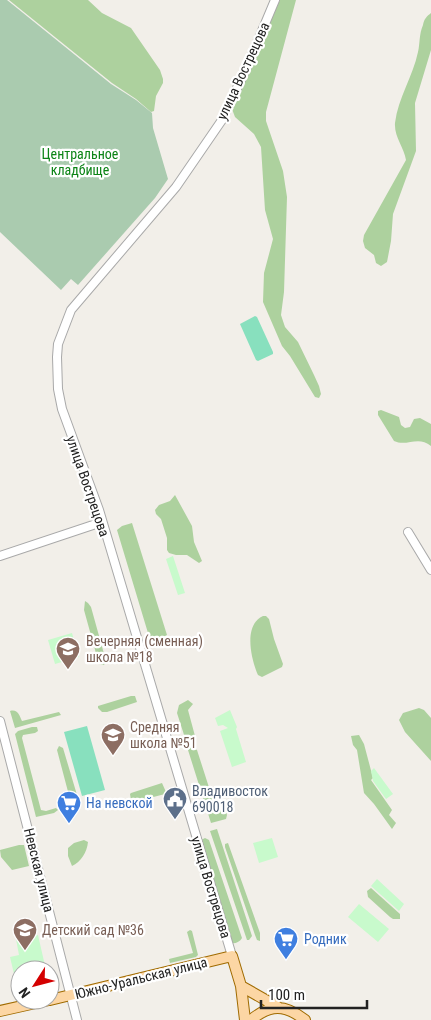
<svg xmlns="http://www.w3.org/2000/svg" width="431" height="1020" font-family="'Roboto Condensed',sans-serif">
<style>
.forest{fill:#add19e}
.cemetery{fill:#aacbaf}
.park{fill:#c8facc}
.pitch{fill:#88e0be}
.lines{fill:none;stroke-linecap:round;stroke-linejoin:round}
.minor-casing{stroke:#a9a9a9;stroke-width:10}
.major-casing{stroke:#a06b00;stroke-width:12}
.minor{stroke:#fff;stroke-width:8}
.major{stroke:#fcd6a4;stroke-width:10}
.labels{text-anchor:middle;stroke-width:4.5;stroke-linejoin:round;paint-order:stroke}
.street-label{font-size:14px;fill:#222;stroke:#fff}
.park-label{font-size:14px;fill:#0c8416;stroke:#fff}
.education-label{font-size:14px;fill:#785e54;stroke:#fff;text-anchor:start}
.service-label{font-size:14px;fill:#4e5e75;stroke:#fff;text-anchor:start}
.shop-label{font-size:14px;fill:#366cbe;stroke:#fff;text-anchor:start}
</style>
<rect width="100%" height="100%" fill="#f2efe9"/>
<!-- forest -->
<path class="forest" d="M9 0H88L102 13 131 28 160 70 163 79V83L156 96 154 111 151 112 136 99 112 83Z
M280 0H296L266 112V121L283 171 287 197 284 292 281 315 285 327 298 342 314 375 319 386 321 394 319 398 315 397 290 356 282 346 263 302 264 273 273 239 265 210 261 147 254 134 235 117 232 109Z
M431 13V50L415 103 416 151 393 214 391 241 387 262 381 266 376 263 374 255 365 248 363 241 364 235 406 160C404 147 394 137 395 123 398 98 413 76 418 52 420 43 419 34 423 25 424 19 427 16 431 13Z
M381 410 399 417 401 425 405 428 410 427 414 419 420 418 431 424V446C418 435 407 447 394 441L378 415V411Z
M175 495 192 526 194 542 202 561 199 563 187 555H176L169 553 167 550V538L161 519 156 514 155 510 159 505 170 501Z
M132 523 167 635 151 643 117 530 122 526Z
M85 601 88 603 91 607 106 661 104 665 100 664 97 657 84 610Z
M263 616H266L269 619 274 639 283 664 282 667 262 677 258 675C251 659 243 625 263 616Z
M131 696H135L137 702 107 712H102L98 708V706Z
M188 700 193 704 188 710 195 736 192 739 186 741 177 713 179 705Z
M419 708 424 710 431 718V761L405 732 399 720 403 713Z
M10 711C18 709 19 715 22 721L59 712 61 715 15 728Z
M32 727H37L38 731 35 733 23 735 22 738 41 810 46 811 56 808 58 810 54 813 36 817 15 734 18 731Z
M359 735 364 744 373 778 371 780 392 810 389 815 396 823 392 829 374 804 364 793 357 750 353 745 351 736Z
M59 746 63 748 80 805 78 808 74 807 71 803 57 750Z
M191 747 197 750 214 803 220 808 225 809 227 815 226 819 211 823 188 750Z
M162 783 166 792 165 794 134 802 131 800 130 794 131 793Z
M217 829 252 936 249 940H247L210 831Z
M205 838 209 840 242 938C240 942 235 944 231 943L201 840Z
M84 840 88 842C87 852 81 862 72 866L68 856V848L74 843Z
M228 843 260 933V941L257 940 255 935 225 847V844Z
M19 845H24L29 866 12 870 1 857 0 850Z
M371 888 400 914V919H393L390 917 368 897 367 891Z
M190 930 192 931 198 955 196 957 170 963 169 959 193 953 187 932Z"/>
<!-- cemetery -->
<path class="cemetery" d="M0 0H7L111 84 136 100 152 113 153 128 168 179 155 198 78 285 71 279 61 290 0 232Z"/>
<!-- park -->
<path class="park" d="M173 556 185 593 178 595 166 559Z
M72 633 79 657 55 664 48 640Z
M230 710 237 727 236 729 246 762 232 767 220 731 228 728 223 725 218 726 215 718Z
M374 768 393 794 386 799 373 781 371 771Z
M272 838 278 857 259 863 253 843Z
M377 879 404 904 399 911 371 886Z
M359 904 389 929 378 942 348 917Z
M38 935 46 970H20L19 995 10 957 19 955 16 939Z"/>
<!-- pitch -->
<path class="pitch" d="M255 316 257 317 273 352V354L258 361 256 360 240 324Z
M87 726 105 790 82 796 64 732Z"/>
<g class="lines">
<defs>
<path id="minor" d="M408 532 431 570
M0 556 102 522
M0 721 77 1020
M232 956 99 510 62 409 58 389 57 357 58 344 71 310 176 187 222 120 246 69 275 0"/>
<path id="major" d="M241 986 278 1007
M50 1000 232 956 241 986 245 1020
M0 1011 49 1000
M251 1020C270 1004 285 1004 305 1020"/>
</defs>
<!-- minor casing -->
<use href="#minor" class="minor-casing"/>
<!-- major casing -->
<use href="#major" class="major-casing"/>
<!-- minor -->
<use href="#minor" class="minor"/>
<!-- major -->
<use href="#major" class="major"/>
</g>
<!-- icons -->
<defs>
<symbol id="school-pin" viewBox="-11 -11 22 30"><path d="M0 17L-7.5 6A9.5 9.5 0 1 1 7.5 6Z" fill="#8d6e63" stroke="#fff"/><path d="M0-5L7-2L0 1L-7-2ZM-4 1L0 2.5L4 1V4Q0 6-4 4Z" fill="#fff"/></symbol>
<symbol id="civic-pin" viewBox="-11 -11 22 30"><path d="M0 17L-7.5 6A9.5 9.5 0 1 1 7.5 6Z" fill="#5c6f8a" stroke="#fff"/><path d="M-.6-6.5H3V-4.5H.6V-3L4-1V1h2V6H-6V1h2V-1L-.6-3ZM-1.2 2.5V6h2.4V2.5Z" fill="#fff"/></symbol>
<symbol id="supermarket-pin" viewBox="-11 -11 22 30"><path d="M0 17L-7.5 6A9.5 9.5 0 1 1 7.5 6Z" fill="#3f7fe0" stroke="#fff"/><path d="M-6-5.5h2.5l.6 2H6L4.5 2H-2.5L-4.4-4H-6ZM-1.5 3.2a1.3 1.3 0 1 0 .1 0ZM3 3.2a1.3 1.3 0 1 0 .1 0Z" fill="#fff"/></symbol>
</defs>
<g fill-rule="evenodd">
<use href="#school-pin" x="54" y="635" width="28" height="38"/>
<use href="#school-pin" x="99" y="721" width="28" height="38"/>
<use href="#civic-pin" x="161" y="785" width="28" height="38"/>
<use href="#supermarket-pin" x="55" y="789" width="28" height="38"/>
<use href="#school-pin" x="11" y="916" width="28" height="38"/>
<use href="#supermarket-pin" x="272" y="925" width="28" height="38"/>
</g>
<g class="labels">
<!-- street labels -->
<g class="street-label">
<text transform="translate(243 71) rotate(-65)" y="5">улица Вострецова</text>
<text transform="translate(88 486) rotate(71)" y="5">улица Вострецова</text>
<text transform="translate(39 870) rotate(76)" y="5">Невская улица</text>
<text transform="translate(211 887) rotate(73)" y="5">улица Вострецова</text>
<text transform="translate(141 978) rotate(-14)" y="5">Южно-Уральская улица</text>
</g>
<!-- park labels -->
<g class="park-label">
<text x="80" y="159">Центральное<tspan x="80" dy="16">кладбище</tspan></text>
</g>
<!-- education labels -->
<g class="education-label">
<text x="86" y="646">Вечерняя (сменная)<tspan x="86" dy="16">школа №18</tspan></text>
<text x="130" y="732">Средняя<tspan x="130" dy="16">школа №51</tspan></text>
<text x="42" y="935">Детский сад №36</text>
</g>
<!-- service labels -->
<g class="service-label">
<text x="192" y="796">Владивосток<tspan x="192" dy="16">690018</tspan></text>
</g>
<!-- shop labels -->
<g class="shop-label">
<text x="86" y="808">На невской</text>
<text x="304" y="944">Родник</text>
</g>
</g>
<!-- north arrow -->
<g transform="translate(35 985) rotate(234)"><circle r="24" fill="#ffffff" stroke="#a7a7a7"/>
<path d="M0-4L9 19L0 12L-9 19Z" fill="#d40000"/>
<text y="-8" font-size="14" font-weight="bold" text-anchor="middle" fill="#222222">N</text>
</g>
<!-- scale -->
<path d="M261 1000v8h106v-8" fill="none" stroke="#222222" stroke-width="2.5"/>
<text x="268" y="1000" font-size="15" fill="#222222" stroke="#ffffff" stroke-width="4" paint-order="stroke">100 m</text>
</svg>
